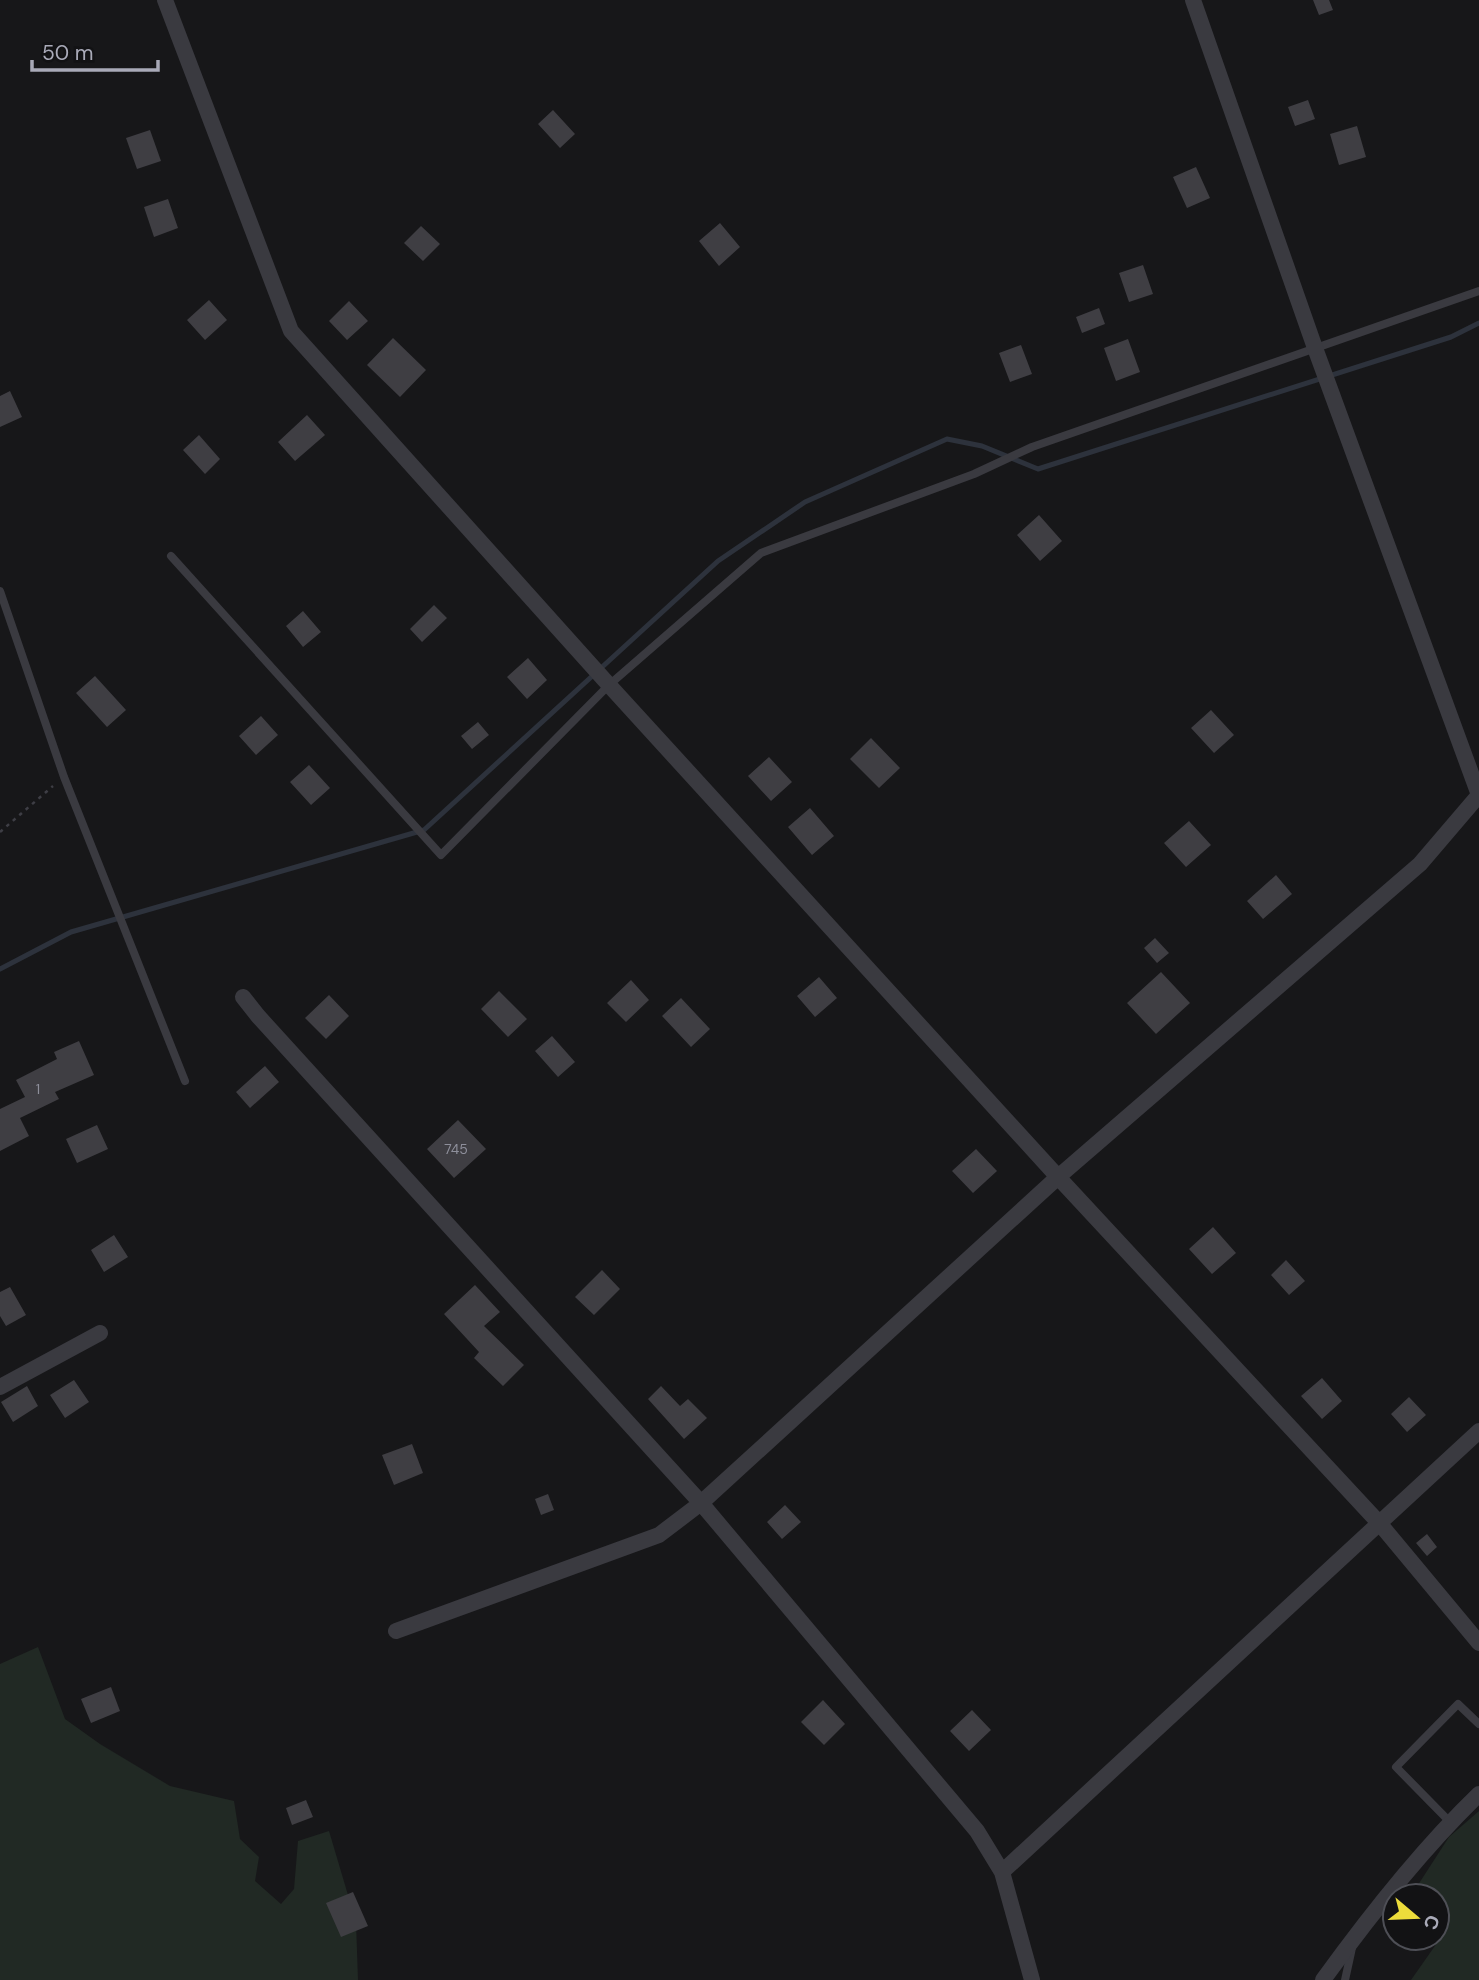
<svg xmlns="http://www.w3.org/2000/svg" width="1479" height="1980" font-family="'DM Sans',sans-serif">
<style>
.green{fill:#212924}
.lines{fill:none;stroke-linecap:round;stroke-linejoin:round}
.stream{stroke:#2d323c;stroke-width:5}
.building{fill:#3f3e43}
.path{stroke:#3e3e45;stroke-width:2.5;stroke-dasharray:3.5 5;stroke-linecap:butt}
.lane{stroke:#3a3a40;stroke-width:8}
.street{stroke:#3a3a40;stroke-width:16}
.labels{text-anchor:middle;stroke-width:7;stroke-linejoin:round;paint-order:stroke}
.number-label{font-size:14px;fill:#8e8f9b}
</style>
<rect width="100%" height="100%" fill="#171719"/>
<!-- green -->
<path class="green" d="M38 1647 65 1719 100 1744 170 1786 234 1801 240 1839 259 1857 255 1881 281 1904 294 1889 298 1841 329 1831 356 1922 358 1980H0V1664Z
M1479 1811V1980H1411L1444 1933 1447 1919 1437 1909V1896H1424L1416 1888 1449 1837Z"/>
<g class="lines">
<!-- stream -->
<path class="stream" d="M0 969 71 932 424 830 718 561 805 502 947 439 982 446 1038 469 1451 337 1479 323"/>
</g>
<!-- building -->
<path class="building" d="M1313 0H1329L1333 10 1319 15Z
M1308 100 1315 119 1295 126 1288 107Z
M553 110 575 134 560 148 538 124Z
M1357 126 1366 157 1339 165 1330 134Z
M150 130 161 161 137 169 126 138Z
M1196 167 1210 198 1187 208 1173 177Z
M168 199 178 228 154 237 144 207Z
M720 223 740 247 719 266 699 241Z
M421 226 440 244 423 261 404 243Z
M1143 265 1153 294 1129 302 1119 273Z
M209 300 227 320 205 340 187 320Z
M349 301 368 321 347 340 329 321Z
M1099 308 1105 324 1082 333 1076 317Z
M393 338 426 370 400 397 367 365Z
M1128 339 1140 372 1116 381 1104 348Z
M1021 345 1032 374 1010 382 999 353Z
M10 391 22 417 0 427V396Z
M307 415 325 435 295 461 278 442Z
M199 435 220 459 205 474 183 450Z
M1039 515 1062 541 1040 561 1017 535Z
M434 605 447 618 422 642 410 629Z
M303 611 321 632 303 647 286 626Z
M528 658 547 680 527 699 507 677Z
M95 676 126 710 107 727 76 693Z
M1211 710 1234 735 1214 753 1191 728Z
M261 716 278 735 256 755 239 736Z
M478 722 489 735 472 749 461 736Z
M871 738 900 768 879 788 850 759Z
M769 757 792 782 771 801 748 776Z
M309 765 330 788 311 805 290 782Z
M810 808 834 836 812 855 788 827Z
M1189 821 1211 845 1186 867 1164 843Z
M1276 875 1292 894 1263 919 1247 901Z
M1155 938 1169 953 1157 963 1144 948Z
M1161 972 1190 1003 1156 1034 1127 1003Z
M819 977 837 998 815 1017 797 996Z
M631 980 649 1000 626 1022 607 1003Z
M499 991 527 1019 508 1037 481 1009Z
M329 995 349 1016 326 1039 305 1018Z
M681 998 710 1029 691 1047 662 1016Z
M552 1036 575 1062 558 1077 535 1051Z
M79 1041 94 1075 55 1092 59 1099 20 1118 29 1136 0 1151V1109L25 1097 16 1080 57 1059 54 1052Z
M265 1066 279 1082 250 1108 236 1092Z
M458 1120 486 1149 454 1178 427 1149Z
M97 1125 108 1149 77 1163 66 1139Z
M976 1149 997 1171 973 1193 952 1171Z
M1213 1227 1236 1253 1212 1274 1189 1249Z
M114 1235 128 1257 104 1272 91 1250Z
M1286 1260 1305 1281 1289 1295 1271 1275Z
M602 1270 620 1289 594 1315 575 1297Z
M475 1285 500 1312 484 1326 524 1365 503 1386 474 1358 479 1352 444 1314Z
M10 1287 26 1315 6 1326 0 1316V1292Z
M1322 1378 1342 1401 1322 1419 1301 1396Z
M74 1380 89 1402 65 1418 50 1395Z
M27 1386 38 1406 13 1422 1 1402Z
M661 1386 680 1406 688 1399 707 1418 684 1439 648 1399Z
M1409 1397 1426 1415 1407 1432 1391 1414Z
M412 1444 423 1473 394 1485 382 1455Z
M548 1494 554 1510 541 1515 535 1499Z
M785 1505 801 1522 782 1539 767 1522Z
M1427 1534 1437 1547 1427 1556 1416 1543Z
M111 1687 120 1711 91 1723 81 1699Z
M823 1700 845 1724 824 1745 801 1722Z
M972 1710 991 1730 969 1751 950 1731Z
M306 1800 313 1817 292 1825 286 1808Z
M353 1892 368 1926 341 1937 326 1903Z"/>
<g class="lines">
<!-- path -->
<path class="path" d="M0 832 53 786"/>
<!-- lane -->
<path class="lane" d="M171 556 441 855 609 685 761 553 974 474 1032 447 1479 291
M0 591 64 777 185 1081
M1450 1822 1396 1767 1458 1704 1479 1724
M1345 1980 1352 1948"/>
<!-- street -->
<path class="street" d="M165 0 291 331 609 685 1058 1177 1380 1524 1479 1643
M243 997 258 1016 701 1503 977 1831 1002 1872 1032 1980
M0 1387 100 1333
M396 1631 659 1535 701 1503 1058 1177 1420 864 1479 795 1315 348 1193 0
M1002 1872 1479 1431
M1323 1980C1370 1915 1421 1850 1479 1794"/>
</g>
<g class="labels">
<!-- number labels -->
<g class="number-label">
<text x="38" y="1094">1</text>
<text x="456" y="1154">745</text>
</g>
</g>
<!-- north arrow -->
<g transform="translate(1416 1917) rotate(109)"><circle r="33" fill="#121214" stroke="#4e4f56" stroke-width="2"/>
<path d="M0-5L12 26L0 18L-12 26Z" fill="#ecdc3b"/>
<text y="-10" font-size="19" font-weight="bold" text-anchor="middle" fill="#a9aab8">С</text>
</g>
<!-- scale -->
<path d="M32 60v10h126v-10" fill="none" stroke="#a9aab8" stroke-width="3.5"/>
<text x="42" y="60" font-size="21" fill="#a9aab8" stroke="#121214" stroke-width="5" paint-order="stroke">50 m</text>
</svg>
